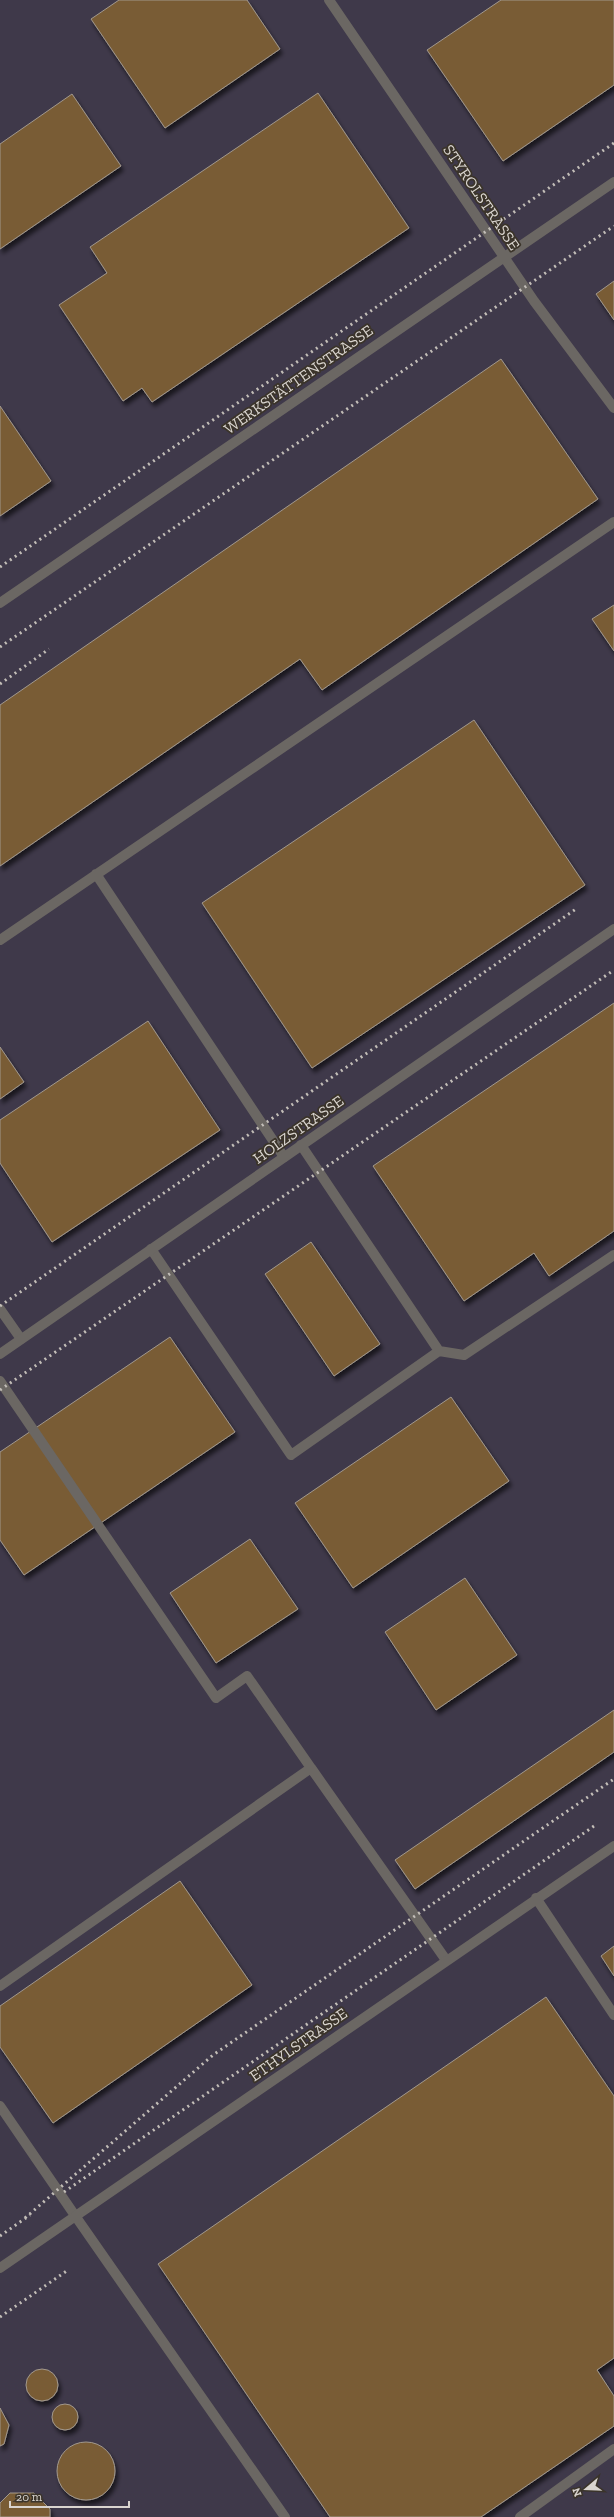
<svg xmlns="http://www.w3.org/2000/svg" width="614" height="2517" font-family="'Zilla Slab',serif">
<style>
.industrial{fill:#3f394a}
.building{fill:#795c35;stroke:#a1988d;filter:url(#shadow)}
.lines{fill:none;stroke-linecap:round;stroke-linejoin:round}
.service{stroke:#6b6763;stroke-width:10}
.minor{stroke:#6b6763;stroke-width:10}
.rail{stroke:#c3beb8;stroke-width:3;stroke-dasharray:2 4;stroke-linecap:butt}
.labels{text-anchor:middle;stroke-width:3.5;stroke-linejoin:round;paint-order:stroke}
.street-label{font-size:16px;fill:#d9d4cf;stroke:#3b342a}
</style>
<defs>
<filter id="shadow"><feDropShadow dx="2.5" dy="4.5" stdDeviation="2" flood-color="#0009"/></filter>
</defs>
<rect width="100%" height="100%" fill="#3b342a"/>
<!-- industrial -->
<path class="industrial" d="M0 0H614V2517H0Z"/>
<!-- building -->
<path class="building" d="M119 0H247L280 49 165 128 91 19Z
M501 0H614V85L503 161 427 50Z
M318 93 409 228 152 402 142 388 123 401 59 305 107 273 90 247Z
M72 94 121 166 0 249V144Z
M614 281V320L596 294Z
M501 359 598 499 322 690 300 659 0 866V705Z
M0 406 51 481 0 516Z
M614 605V651L592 619Z
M474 720 585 885 312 1068 202 903Z
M614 1003V1231L549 1276 534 1253 464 1301 373 1166Z
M148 1021 220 1130 52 1242 0 1163V1120Z
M0 1047 24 1082 0 1099Z
M311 1242 380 1344 334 1376 265 1274Z
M170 1337 235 1432 24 1575 0 1540V1452Z
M451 1397 509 1481 353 1588 295 1503Z
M250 1539 298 1609 216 1663 170 1593Z
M465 1578 517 1655 436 1710 385 1632Z
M614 1710V1752L415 1889 395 1860Z
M180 1881 252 1985 53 2123 0 2047V2006Z
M614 1946V1976L601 1956Z
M546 1997 614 2096V2358L597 2370 614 2396V2426L481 2517H330L158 2264Z
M26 2385a16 16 0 1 1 32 0a16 16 0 1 1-32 0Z
M52 2417a13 13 0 1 1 26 0a13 13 0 1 1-26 0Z
M0 2408 9 2425 4 2444 0 2446Z
M57 2471a29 29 0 1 1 58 0a29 29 0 1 1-58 0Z
M10 2493H34L50 2509V2517H0V2503Z"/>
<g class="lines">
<!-- service -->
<path class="service" d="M96 874 284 1157
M0 940 614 522
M151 1249 291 1455 439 1351 301 1145
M0 1309 21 1339
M439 1351 464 1355 614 1255
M0 1381 216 1698 247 1676 311 1768 0 1986
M311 1768 446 1960
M0 2106 76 2217"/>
<!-- minor -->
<path class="minor" d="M329 0 534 301 614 408
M0 603 614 182
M0 1354 614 929
M536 1898 614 2015
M76 2217 285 2517
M0 2268 614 1846
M520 2517 614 2449"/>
<!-- rail -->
<path class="rail" d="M0 567 614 143
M0 647 614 226
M0 684 49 649
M0 1306 576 909
M0 1390 614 970
M64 2192 597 1824
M25 2218 213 2055 614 1779
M0 2236 30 2215
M0 2317 68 2270"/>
</g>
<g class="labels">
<!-- street labels -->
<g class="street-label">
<text transform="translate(482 197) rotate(56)" y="6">STYROLSTRASSE</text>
<text transform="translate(298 379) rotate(-35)" y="6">WERKSTÄTTENSTRASSE</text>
<text transform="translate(298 1129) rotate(-35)" y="6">HOLZSTRASSE</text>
<text transform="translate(298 2044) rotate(-35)" y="6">ETHYLSTRASSE</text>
</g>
</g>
<!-- north arrow -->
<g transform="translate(586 2489) rotate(251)" stroke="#3b342a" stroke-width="3" paint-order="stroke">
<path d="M0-3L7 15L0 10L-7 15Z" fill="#d9d4cf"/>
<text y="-6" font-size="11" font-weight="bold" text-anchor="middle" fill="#d9d4cf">N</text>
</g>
<!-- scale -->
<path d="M10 2501v6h119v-6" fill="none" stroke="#d9d4cf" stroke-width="2"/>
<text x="16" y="2501" font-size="12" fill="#d9d4cf" stroke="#3b342a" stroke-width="3" paint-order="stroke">20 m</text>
</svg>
